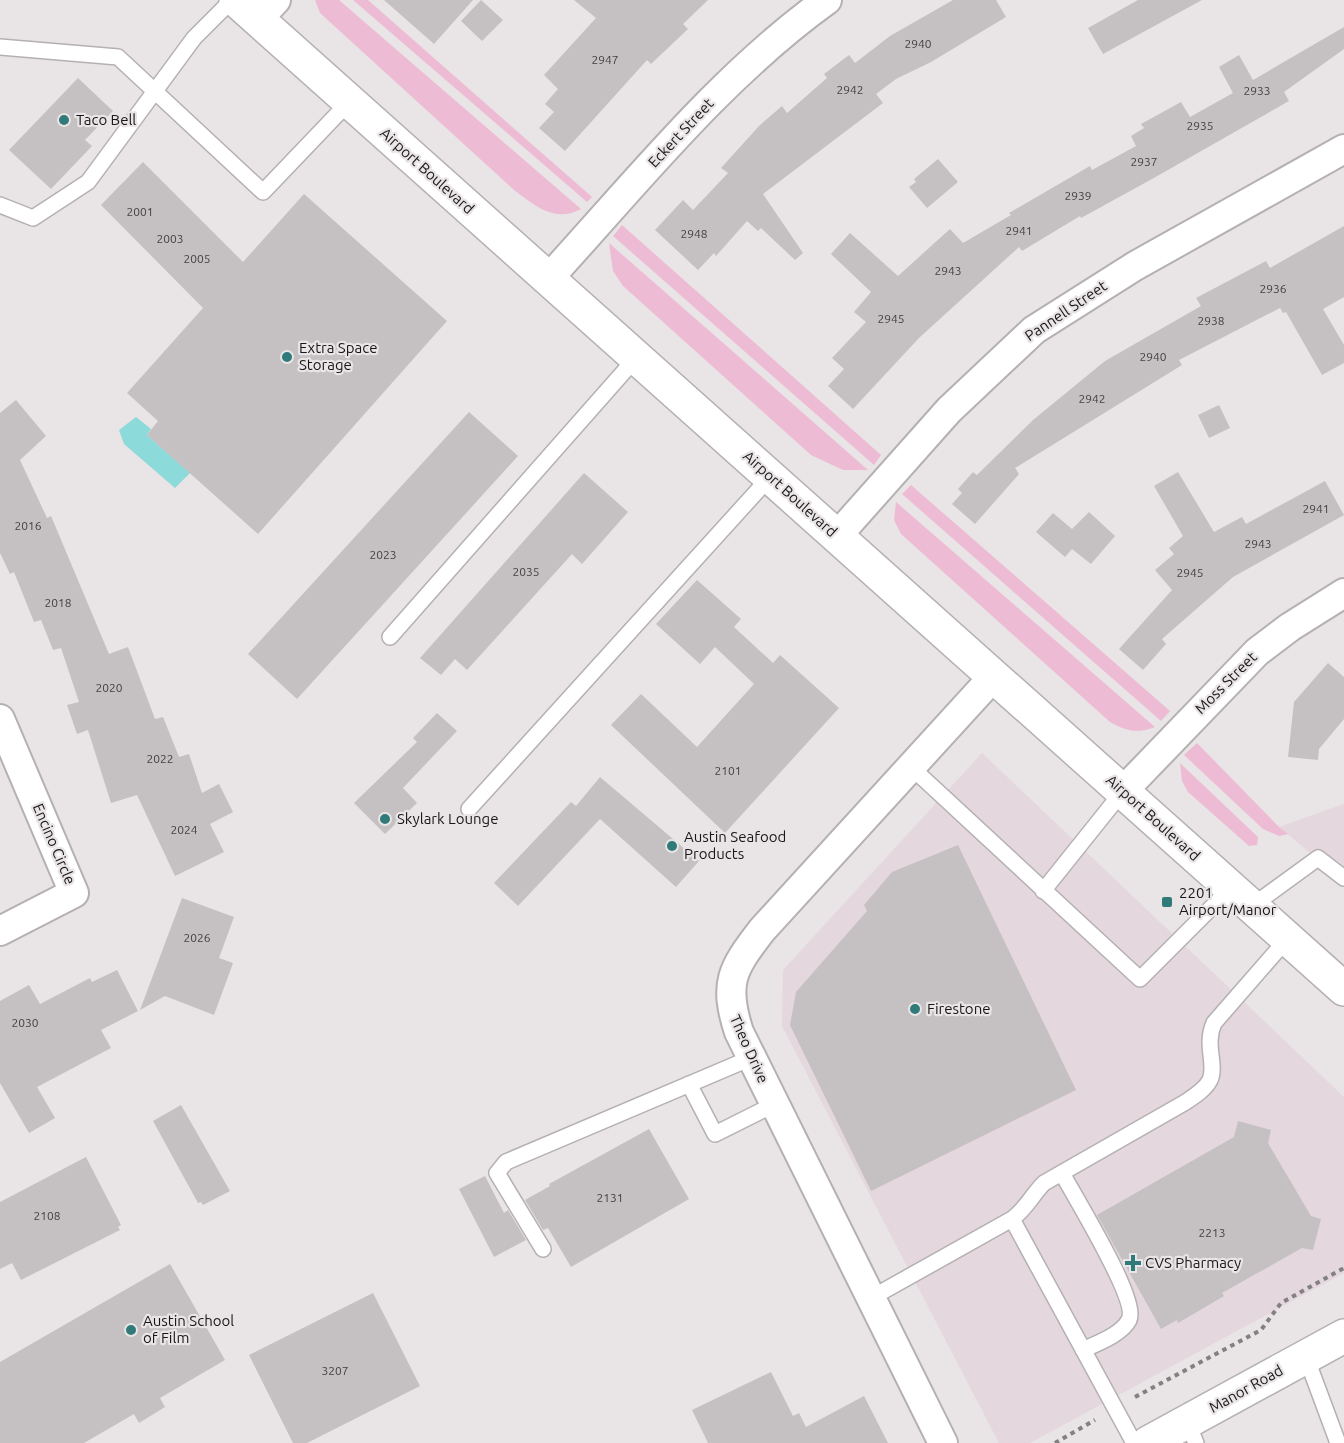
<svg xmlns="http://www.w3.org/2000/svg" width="1344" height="1443" font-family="Ubuntu,sans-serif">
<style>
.built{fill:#e4d7dd}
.green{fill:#edbcd4}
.water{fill:#8cdad9}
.building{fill:#c5c0c2}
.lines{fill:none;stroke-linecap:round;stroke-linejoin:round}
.service-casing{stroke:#b5b0b2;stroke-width:18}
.minor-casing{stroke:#b5b0b2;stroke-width:32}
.secondary-casing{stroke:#b5b0b2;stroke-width:36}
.primary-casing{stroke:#b5b0b2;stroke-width:36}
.path{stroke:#838081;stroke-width:4;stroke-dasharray:4.5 4.5;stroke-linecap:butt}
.service{stroke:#fff;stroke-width:15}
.minor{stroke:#fff;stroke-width:28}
.secondary{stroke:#fff;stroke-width:33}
.primary{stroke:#fff;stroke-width:33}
.poi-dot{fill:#317a7a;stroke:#e9e4e6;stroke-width:2}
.labels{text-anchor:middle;stroke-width:4.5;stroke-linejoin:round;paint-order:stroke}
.number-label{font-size:12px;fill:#434142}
.poi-label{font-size:15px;fill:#181717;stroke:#e9e4e6;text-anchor:start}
.street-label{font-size:15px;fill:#181717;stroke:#e9e4e6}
</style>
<rect width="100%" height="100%" fill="#e9e4e6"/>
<!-- built -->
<path class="built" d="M982 753 1344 1097V1273L1030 1443H999L782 1026 783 970Z
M1344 804V881L1279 827Z"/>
<!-- green -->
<path class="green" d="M315 0H339L581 209C555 223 535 206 514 190L320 13Z
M353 0H368L592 197 587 202Z
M622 225 881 455 874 465 613 236Z
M609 243 868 470H843L811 455 623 286 613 271Z
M911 485 1170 711 1161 721 902 494Z
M896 502 1155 727C1137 734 1126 731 1110 722L901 534 894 520Z
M1197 743 1279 827 1288 834 1279 836 1263 829 1184 755Z
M1180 763 1258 837 1257 845 1249 846 1188 792 1182 781Z"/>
<!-- water -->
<path class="water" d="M136 417 151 429 147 435 190 473 175 488 124 444 119 430Z"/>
<!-- building -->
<path class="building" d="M384 0H473L434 44Z
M481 0 503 20 482 41 461 21Z
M574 0H708L683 24 688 29 651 64 647 60 565 151 539 128 554 112 545 104 558 89 544 75 596 18Z
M953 0H996L1006 17 931 62 896 79 876 94 883 103 763 194 803 253 795 260 761 228 758 231 747 221 716 256 714 253 698 270 655 230 683 200 693 210 728 173 721 168 760 125 782 106 787 113 827 78 824 74 849 55 855 63 890 36Z
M1138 0H1202L1103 54 1088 28Z
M1344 27V49L1284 92 1289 101 1152 179 1081 218 1080 216 1022 251 1019 247 919 338 853 409 828 386 844 369 832 358 866 322 854 312 871 292 831 254 850 233 898 276 950 229 963 243 1011 215 1009 213 1090 166 1092 170 1136 146 1131 136 1144 128 1141 124 1181 102 1190 117 1233 93 1219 67 1239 55 1253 80Z
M78 78 113 111 85 140 92 146 51 189 9 150Z
M938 159 958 182 927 208 909 187 916 182 914 179Z
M143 162 243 262 304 194 447 321 258 534 147 435 158 421 127 393 203 308 101 205Z
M1344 226V297L1323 309 1344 345V363L1322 375 1286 312 1283 313 1280 308 1179 360 1182 365 1015 468 1019 474 975 524 952 504 962 493 958 489 973 472 977 475 1033 420 1105 361 1201 306 1196 298 1266 261 1270 268Z
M16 400 46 436 20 460 47 518 51 516 109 654 128 647 155 719 163 717 179 757 189 754 202 793 219 784 233 812 210 824 224 852 175 876 137 795 111 803 88 730 77 734 67 705 79 702 61 648 53 650 41 620 34 622 14 572 10 574 0 553V413Z
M1219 405 1230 428 1209 438 1198 415Z
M469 412 518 456 297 699 248 654Z
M1178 472 1214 532 1242 517 1246 524 1325 481 1344 515 1233 577 1162 639 1166 644 1143 670 1119 649 1172 590 1155 570 1174 554 1169 548 1183 536 1154 486Z
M584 473 628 512 582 564 572 554 467 670 455 659 441 675 420 658Z
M1089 512 1115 536 1091 564 1072 549 1065 557 1036 532 1053 513 1072 529Z
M697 580 741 619 734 627 773 663 780 655 839 708 725 833 611 725 641 694 697 747 754 684 715 647 700 664 656 624Z
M1328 663 1344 677V719L1319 749 1318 760 1288 757 1294 702Z
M437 713 457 731 403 788 417 803 385 834 354 803 417 742 413 738Z
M600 777 699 861 676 887 600 819 518 906 494 883 571 802 576 806Z
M958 845 1076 1090 871 1191 790 1025 796 992 867 911 864 905 892 872Z
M182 898 234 917 219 958 233 963 214 1015 165 996 140 1010Z
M117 970 138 1011 101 1030 111 1048 37 1087 55 1118 29 1133 0 1083V1001L29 985 40 1004 90 978 92 982Z
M181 1105 230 1191 203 1205 201 1202 198 1203 153 1121Z
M1238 1121 1271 1130 1268 1143 1311 1216 1321 1219 1313 1250 1302 1248 1222 1293 1224 1296 1178 1323 1177 1320 1161 1329 1097 1215 1234 1137Z
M649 1129 689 1199 571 1267 548 1228 543 1230 525 1200 550 1186 549 1184Z
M86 1157 121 1225 118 1227 120 1230 21 1280 12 1263 0 1269V1202Z
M485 1176 504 1213 508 1210 526 1240 494 1257 459 1189Z
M170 1264 225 1360 160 1398 165 1407 139 1423 134 1414 84 1443H0V1362Z
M373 1293 420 1386 307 1443H293L249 1355Z
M771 1372 793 1416 799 1413 806 1427 864 1396 888 1443H708L692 1410Z"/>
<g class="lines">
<defs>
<path id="service" d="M0 47 118 57 263 192 349 102
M0 205 33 218 88 182 194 38 232 0
M390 637 636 358
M911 767 1140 979 1232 887
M469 809 770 477
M1043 891 1123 791
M1252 906 1318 858 1344 878
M689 1084 715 1134 775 1104
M1062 1173C1074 1196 1139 1300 1129 1320 1121 1335 1097 1343 1083 1350
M1012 1219 1134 1443
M543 1249 497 1173 506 1162 751 1058
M871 1298 1012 1219C1026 1209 1032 1195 1044 1183L1184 1103C1193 1097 1205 1090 1210 1080 1217 1065 1204 1045 1214 1023L1288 938
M1306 1357 1338 1443
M1187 1421 1196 1443"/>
<path id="minor" d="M257 20 276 0
M548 279C636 183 720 77 827 0
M837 536 949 410 1034 330 1135 266 1344 149
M0 719 74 893 0 931
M1123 791 1257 652 1290 627 1344 593
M943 1443 739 1032C723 983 732 969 762 930L994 676"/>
<path id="secondary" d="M1148 1443 1344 1336"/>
<path id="primary" d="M236 0 1344 989"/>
</defs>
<!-- service casing -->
<use href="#service" class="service-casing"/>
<!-- minor casing -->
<use href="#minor" class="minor-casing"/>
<!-- secondary casing -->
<use href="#secondary" class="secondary-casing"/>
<!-- primary casing -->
<use href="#primary" class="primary-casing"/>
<!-- path -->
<path class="path" d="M1135 1397 1261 1330 1281 1303 1344 1268
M1055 1443 1095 1420"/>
<!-- service -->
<use href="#service" class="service"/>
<!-- minor -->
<use href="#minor" class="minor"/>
<!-- secondary -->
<use href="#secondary" class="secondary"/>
<!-- primary -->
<use href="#primary" class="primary"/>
</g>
<!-- markers -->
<g class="poi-dot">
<circle cx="64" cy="120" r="6"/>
<circle cx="287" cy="357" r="6"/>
<circle cx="385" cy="819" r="6"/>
<circle cx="672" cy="846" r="6"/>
<rect x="1161" y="896" width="12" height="12" rx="3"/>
<circle cx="915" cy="1009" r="6"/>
<path d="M1130 1254h6v6h6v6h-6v6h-6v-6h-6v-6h6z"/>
<circle cx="131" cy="1330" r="6"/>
</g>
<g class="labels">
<!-- number labels -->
<g class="number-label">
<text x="918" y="48">2940</text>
<text x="605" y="64">2947</text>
<text x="850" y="94">2942</text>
<text x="1257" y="95">2933</text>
<text x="1200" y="130">2935</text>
<text x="1144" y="166">2937</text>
<text x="1078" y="200">2939</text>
<text x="140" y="216">2001</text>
<text x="1019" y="235">2941</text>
<text x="694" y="238">2948</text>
<text x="170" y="243">2003</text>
<text x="197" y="263">2005</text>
<text x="948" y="275">2943</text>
<text x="1273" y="293">2936</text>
<text x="891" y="323">2945</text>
<text x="1211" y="325">2938</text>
<text x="1153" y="361">2940</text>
<text x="1092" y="403">2942</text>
<text x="1316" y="513">2941</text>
<text x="28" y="530">2016</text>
<text x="1258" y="548">2943</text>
<text x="383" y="559">2023</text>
<text x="526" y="576">2035</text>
<text x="1190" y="577">2945</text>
<text x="58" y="607">2018</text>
<text x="109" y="692">2020</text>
<text x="160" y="763">2022</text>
<text x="728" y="775">2101</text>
<text x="184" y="834">2024</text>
<text x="197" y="942">2026</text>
<text x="25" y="1027">2030</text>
<text x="610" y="1202">2131</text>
<text x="47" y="1220">2108</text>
<text x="1212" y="1237">2213</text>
<text x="335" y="1375">3207</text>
</g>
<!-- poi labels -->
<g class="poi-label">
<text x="76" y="125">Taco Bell</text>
<text x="299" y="353">Extra Space<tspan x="299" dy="17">Storage</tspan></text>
<text x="397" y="824">Skylark Lounge</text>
<text x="684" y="842">Austin Seafood<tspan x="684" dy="17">Products</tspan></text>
<text x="1179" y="898">2201<tspan x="1179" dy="17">Airport/Manor</tspan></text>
<text x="927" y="1014">Firestone</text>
<text x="1145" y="1268">CVS Pharmacy</text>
<text x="143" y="1326">Austin School<tspan x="143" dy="17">of Film</tspan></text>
</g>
<!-- street labels -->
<g class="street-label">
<text transform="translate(681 133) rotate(-47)" y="5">Eckert Street</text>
<text transform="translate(427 171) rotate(42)" y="5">Airport Boulevard</text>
<text transform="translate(1066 311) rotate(-34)" y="5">Pannell Street</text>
<text transform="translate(790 494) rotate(42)" y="5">Airport Boulevard</text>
<text transform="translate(1226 683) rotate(-45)" y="5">Moss Street</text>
<text transform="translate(1153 818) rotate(42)" y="5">Airport Boulevard</text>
<text transform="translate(54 844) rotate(67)" y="5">Encino Circle</text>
<text transform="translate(749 1049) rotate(66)" y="5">Theo Drive</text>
<text transform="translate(1246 1389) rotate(-29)" y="5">Manor Road</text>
</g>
</g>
</svg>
